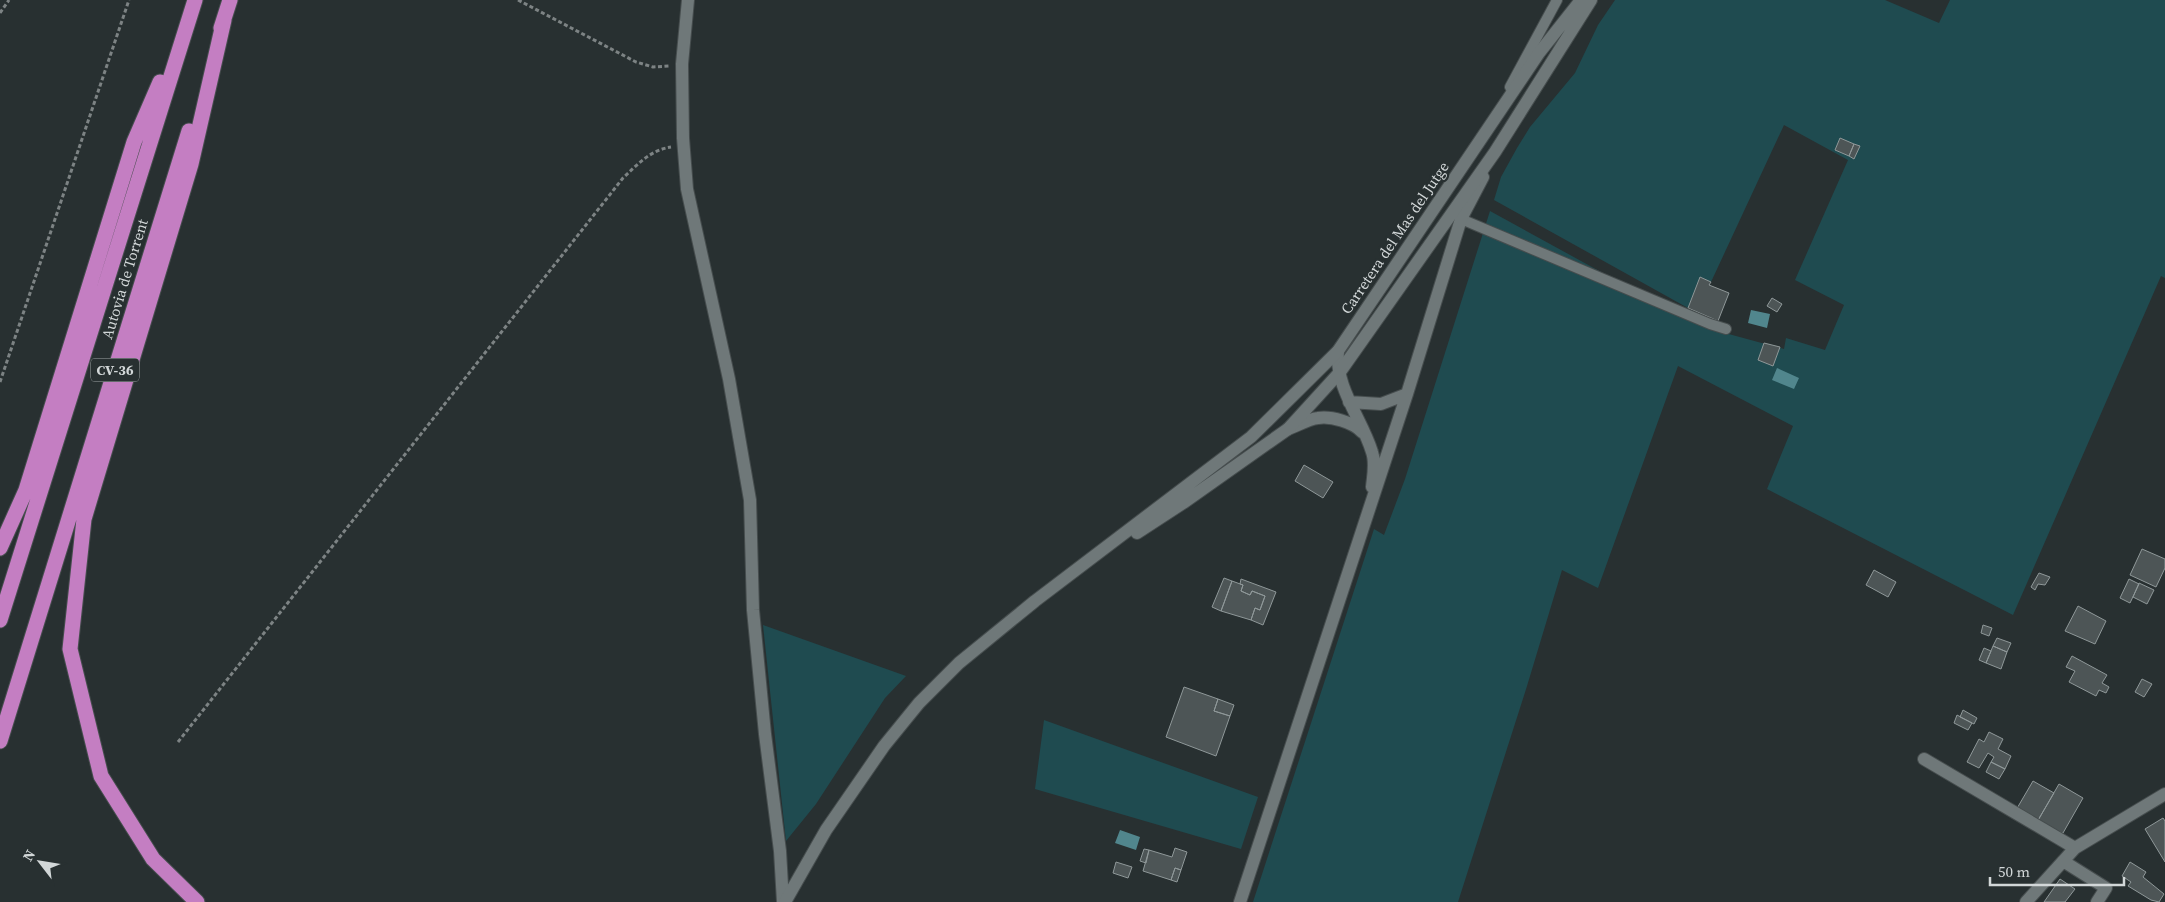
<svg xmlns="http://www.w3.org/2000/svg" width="2165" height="902" font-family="'Source Serif 4',serif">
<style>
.green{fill:#1f4b50}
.water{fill:#51868d}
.building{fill:#4d5556;stroke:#8f9899}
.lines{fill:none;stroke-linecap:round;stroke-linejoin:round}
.service-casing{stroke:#464d4e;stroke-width:12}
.minor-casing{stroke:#464d4e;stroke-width:14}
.tertiary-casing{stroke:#464d4e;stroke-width:14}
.motorway-casing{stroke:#464d4e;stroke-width:17}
.path{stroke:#7d8384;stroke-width:3;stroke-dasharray:4 2.5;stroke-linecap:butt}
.service{stroke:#6f7879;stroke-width:10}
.minor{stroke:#6f7879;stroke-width:12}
.tertiary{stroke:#6f7879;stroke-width:12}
.motorway{stroke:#c47ec2;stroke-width:15}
.labels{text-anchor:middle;stroke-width:4.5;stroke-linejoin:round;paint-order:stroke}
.shield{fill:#283031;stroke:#9fa5a6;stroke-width:1}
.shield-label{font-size:14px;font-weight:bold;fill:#d2d7d8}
.street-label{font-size:15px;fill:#d2d7d8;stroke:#283031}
</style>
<rect width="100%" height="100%" fill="#283031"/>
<!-- green -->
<path class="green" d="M1615 0H1885L1939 23 1950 0H2165V278L2161 276 2013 615 1767 489 1793 426 1678 366 1598 588 1562 570 1527 686 1458 902H1253L1374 529 1384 535 1405 479 1490 211 1652 300 1714 330 1784 349 1786 338 1825 350 1844 305 1795 280 1848 160 1784 125 1711 282 1700 278 1688 308 1494 200 1501 177 1517 148 1530 127 1575 73 1598 25Z
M763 625 906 676 885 698 816 804 786 841Z
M1044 720 1258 797 1241 849 1035 789Z"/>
<!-- water -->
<path class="water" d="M1751 310 1770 314 1767 328 1748 323Z
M1777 368 1799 378 1794 389 1772 380Z
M1120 830 1140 837 1136 850 1115 843Z"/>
<!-- building -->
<path class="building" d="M1840 138 1854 144 1849 156 1835 150Z
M1854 144 1860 146 1854 159 1849 156Z
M1700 277 1711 282 1709 285 1729 293 1718 321 1688 308Z
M1772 298 1782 304 1777 312 1767 306Z
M1764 343 1780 347 1773 366 1758 360Z
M1304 465 1333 482 1323 498 1295 481Z
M2142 549 2165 559V568L2156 587 2130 575Z
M1874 570 1896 582 1888 597 1866 585Z
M2039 573 2050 577 2045 585 2038 584 2035 590 2031 587Z
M1224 578 1232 581 1221 611 1212 607Z
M1241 579 1276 592 1263 625 1251 620 1255 608 1260 610 1265 596 1252 591 1250 595 1241 591 1243 585 1240 584Z
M2129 579 2139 584 2130 603 2120 598Z
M1232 581 1243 585 1241 591 1250 595 1252 591 1265 596 1260 610 1255 608 1251 620 1221 611Z
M2139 583 2154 590 2147 604 2133 597Z
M2078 606 2106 621 2095 644 2065 631Z
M1983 625 1992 628 1989 636 1981 633Z
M1997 638 2011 643 2007 652 1993 646Z
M1993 646 2007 652 2001 669 1986 663Z
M1984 648 1991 651 1986 663 1979 660Z
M2072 656 2107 675 2102 683 2109 687 2106 693 2099 690 2096 696 2069 682 2075 671 2066 667Z
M2142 679 2152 684 2144 697 2135 692Z
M1184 687 1218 699 1214 711 1230 716 1216 756 1166 737Z
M1218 699 1234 705 1230 716 1214 711Z
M1963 710 1977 718 1974 724 1960 717Z
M1957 715 1972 723 1968 730 1954 723Z
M1989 732 2003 739 1998 749 2011 756 2005 769 1991 762 1994 757 1988 753 1979 768 1967 762 1979 739 1984 742Z
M1991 762 2005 769 1999 779 1986 772Z
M2033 781 2054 793 2037 822 2016 810Z
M2059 784 2083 798 2063 833 2049 829 2037 822Z
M2163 818 2165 821V862L2145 829Z
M1175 848 1187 852 1181 870 1175 868 1171 880 1143 871 1149 850 1172 857Z
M1144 849 1149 850 1146 863 1140 861Z
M1116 862 1132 867 1128 878 1113 873Z
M2130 862 2146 872 2143 877 2164 894 2159 902 2151 900 2128 886 2131 882 2122 876Z
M1175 868 1181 870 1177 882 1171 880Z
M2060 879 2075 889 2065 902H2044Z"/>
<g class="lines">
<defs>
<path id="service" d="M1510 87 1557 0
M1461 219 1710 324 1726 329"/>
<path id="minor" d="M688 0 682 64 683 138 687 189 729 379 750 500 753 610 765 734 780 851 783 902
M1338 351C1335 388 1362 419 1372 452 1376 463 1373 476 1372 487
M1349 402 1381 404 1407 394
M1288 429C1297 426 1308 419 1318 418 1331 416 1353 422 1362 432
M1924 759 2075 848
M2063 861 2106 888 2097 902
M1240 902 1407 394 1461 219 1483 177
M2026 902 2075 848 2165 794"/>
<path id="tertiary" d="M1137 533 1183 503 1288 429 1340 372 1495 152 1591 0
M785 902 826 830 884 746 919 703 959 663 1035 601 1251 437 1338 351 1539 53 1581 0"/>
<path id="motorway" d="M221 28 230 0
M0 548 26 490 134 142 160 82
M0 620 195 0
M0 741 189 131
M197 902 153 859 101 776 70 649 84 519 191 164 224 20"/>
</defs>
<!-- service casing -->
<use href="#service" class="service-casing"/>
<!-- minor casing -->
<use href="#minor" class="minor-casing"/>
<!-- tertiary casing -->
<use href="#tertiary" class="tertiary-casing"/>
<!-- motorway casing -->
<use href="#motorway" class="motorway-casing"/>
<!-- path -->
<path class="path" d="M518 0 636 62 653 67 669 66
M0 13 9 0
M0 382 129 0
M178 742 623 178C637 165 650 150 671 147"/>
<!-- service -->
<use href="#service" class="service"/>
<!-- minor -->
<use href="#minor" class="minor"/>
<!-- tertiary -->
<use href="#tertiary" class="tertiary"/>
<!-- motorway -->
<use href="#motorway" class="motorway"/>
</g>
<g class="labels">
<!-- shield labels -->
<rect class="shield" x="91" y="358.5" width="48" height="23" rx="4"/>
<g class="shield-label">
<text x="115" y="375">CV-36</text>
</g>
<!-- street labels -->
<g class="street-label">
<text transform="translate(1395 238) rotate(-56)" y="5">Carretera del Mas del Jutge</text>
<text transform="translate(125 279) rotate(-73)" y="5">Autovia de Torrent</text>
</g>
</g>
<!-- north arrow -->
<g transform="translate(40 862) rotate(301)" stroke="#283031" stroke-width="4" paint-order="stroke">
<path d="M0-4L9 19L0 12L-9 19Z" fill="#d2d7d8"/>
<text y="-8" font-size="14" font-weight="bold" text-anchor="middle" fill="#d2d7d8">N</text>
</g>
<!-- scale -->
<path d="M1990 877v8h134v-8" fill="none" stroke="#d2d7d8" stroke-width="2.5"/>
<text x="1998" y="877" font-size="15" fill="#d2d7d8" stroke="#283031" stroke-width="4" paint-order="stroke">50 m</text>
</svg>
